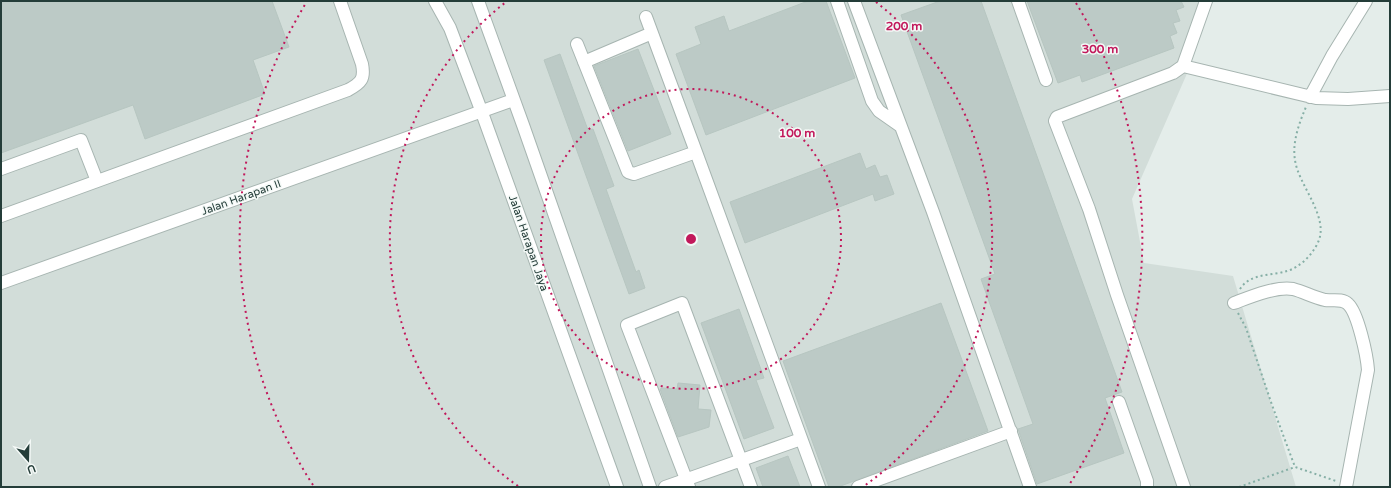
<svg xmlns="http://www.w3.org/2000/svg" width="1391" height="488" font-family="'Varela Round',sans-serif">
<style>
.built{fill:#d2ddd9}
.building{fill:#bccac6;stroke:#b7c6c1}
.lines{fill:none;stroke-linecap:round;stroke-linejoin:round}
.minor-casing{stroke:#a7b5b1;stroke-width:14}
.path{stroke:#86afa6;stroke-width:2;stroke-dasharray:2 3;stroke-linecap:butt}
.minor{stroke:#fff;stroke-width:12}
.ring{fill:none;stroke:#c2185b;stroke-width:2;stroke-dasharray:2 4}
.labels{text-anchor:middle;stroke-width:3;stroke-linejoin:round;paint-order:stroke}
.street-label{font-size:11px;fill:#243d39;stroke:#f4f9f7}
.centre{fill:#c2185b;stroke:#f4f9f7;stroke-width:2}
.ring-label{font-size:12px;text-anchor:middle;font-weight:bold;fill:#c2185b;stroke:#f4f9f7;stroke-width:3;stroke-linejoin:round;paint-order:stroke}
</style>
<rect width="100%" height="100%" fill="#e4edea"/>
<!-- built -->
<path class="built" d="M1 1H1207L1189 69 1132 199 1144 263 1233 276 1296 487H1Z"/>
<!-- building -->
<path class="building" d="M1 1H272L289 47 253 60 265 94 145 139 133 105 1 153Z
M808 1H826L855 78 706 135 676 54 701 44 695 27 724 16 729 31Z
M940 1H981L1122 392 1105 398 1124 453 1037 484 1018 429 1033 424 981 279 995 274 901 15Z
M1027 1H1181L1184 7 1176 10 1180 21 1173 23 1177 33 1170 36 1174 48 1082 82 1080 75 1058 83Z
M638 49 671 134 628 151 594 66Z
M560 54 588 130 593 129 614 186 606 189 636 272 639 270 645 288 629 294 544 60Z
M860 153 866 169 875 165 880 177 887 175 894 194 875 201 873 194 745 243 730 202Z
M941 303 988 431 838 487H829L783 361Z
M739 309 764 378 756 380 774 428 744 439 701 323Z
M678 383 700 385 698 409 711 410 709 427 678 437 660 389 663 388 677 389Z
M788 456 800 487H763L756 468Z"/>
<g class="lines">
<defs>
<path id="minor" d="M435 1 450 28 481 110 617 487
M478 1 523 125 650 487
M837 1 872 101 879 111 899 125
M854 1 933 212 1030 487
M1018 1 1046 80
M577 44 628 172 634 174 696 152 646 17
M584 62 652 33
M1183 66 1316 98 1348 99 1390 96
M1310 97 1332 56 1366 1
M696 152 819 487
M1 169 81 140 97 181
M1 216 348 90C361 83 365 79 362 64L340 1
M1 283 513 100
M1234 303C1250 297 1276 286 1293 289 1304 292 1313 297 1325 300 1332 301 1342 298 1348 304 1358 313 1367 356 1368 370L1346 487
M1119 402 1147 481V487
M665 487 801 439
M689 487 627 325 682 303 751 487
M858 487 1011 431
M1184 487 1117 295 1089 209 1055 121 1057 117 1173 73 1183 66 1206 1"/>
</defs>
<!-- minor casing -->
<use href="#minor" class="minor-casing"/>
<!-- path -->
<path class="path" d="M1240 289C1250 273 1271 276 1287 271 1301 267 1314 253 1319 240 1328 215 1298 184 1295 160 1292 143 1299 123 1306 107
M1238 313 1246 328 1272 405 1295 467
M1239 487 1295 467 1336 481"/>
<!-- minor -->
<use href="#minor" class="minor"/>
</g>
<!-- distance rings -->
<g class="ring">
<circle cx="691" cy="239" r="150"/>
<path d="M518 486A301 301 0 0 1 506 2M876 2A301 301 0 0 1 864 486"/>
<path d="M313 485A451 451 0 0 1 306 3M1076 3A451 451 0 0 1 1069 485"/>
</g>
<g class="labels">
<!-- street labels -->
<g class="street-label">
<text transform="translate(241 197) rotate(-20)" y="4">Jalan Harapan II</text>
<text transform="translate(529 243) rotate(71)" y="4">Jalan Harapan Jaya</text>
</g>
</g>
<circle cx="691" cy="239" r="6" class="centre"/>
<g class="ring-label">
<text x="904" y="30">200 m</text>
<text x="1100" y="53">300 m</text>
<text x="797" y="137">100 m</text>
</g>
<!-- border -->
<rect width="1391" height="488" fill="none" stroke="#243d39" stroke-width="4"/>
<!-- north arrow -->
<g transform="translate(28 460) rotate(160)" stroke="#f4f9f7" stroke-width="3" paint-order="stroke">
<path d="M0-3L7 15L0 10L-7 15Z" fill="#243d39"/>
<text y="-6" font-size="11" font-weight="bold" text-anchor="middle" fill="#243d39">U</text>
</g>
</svg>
